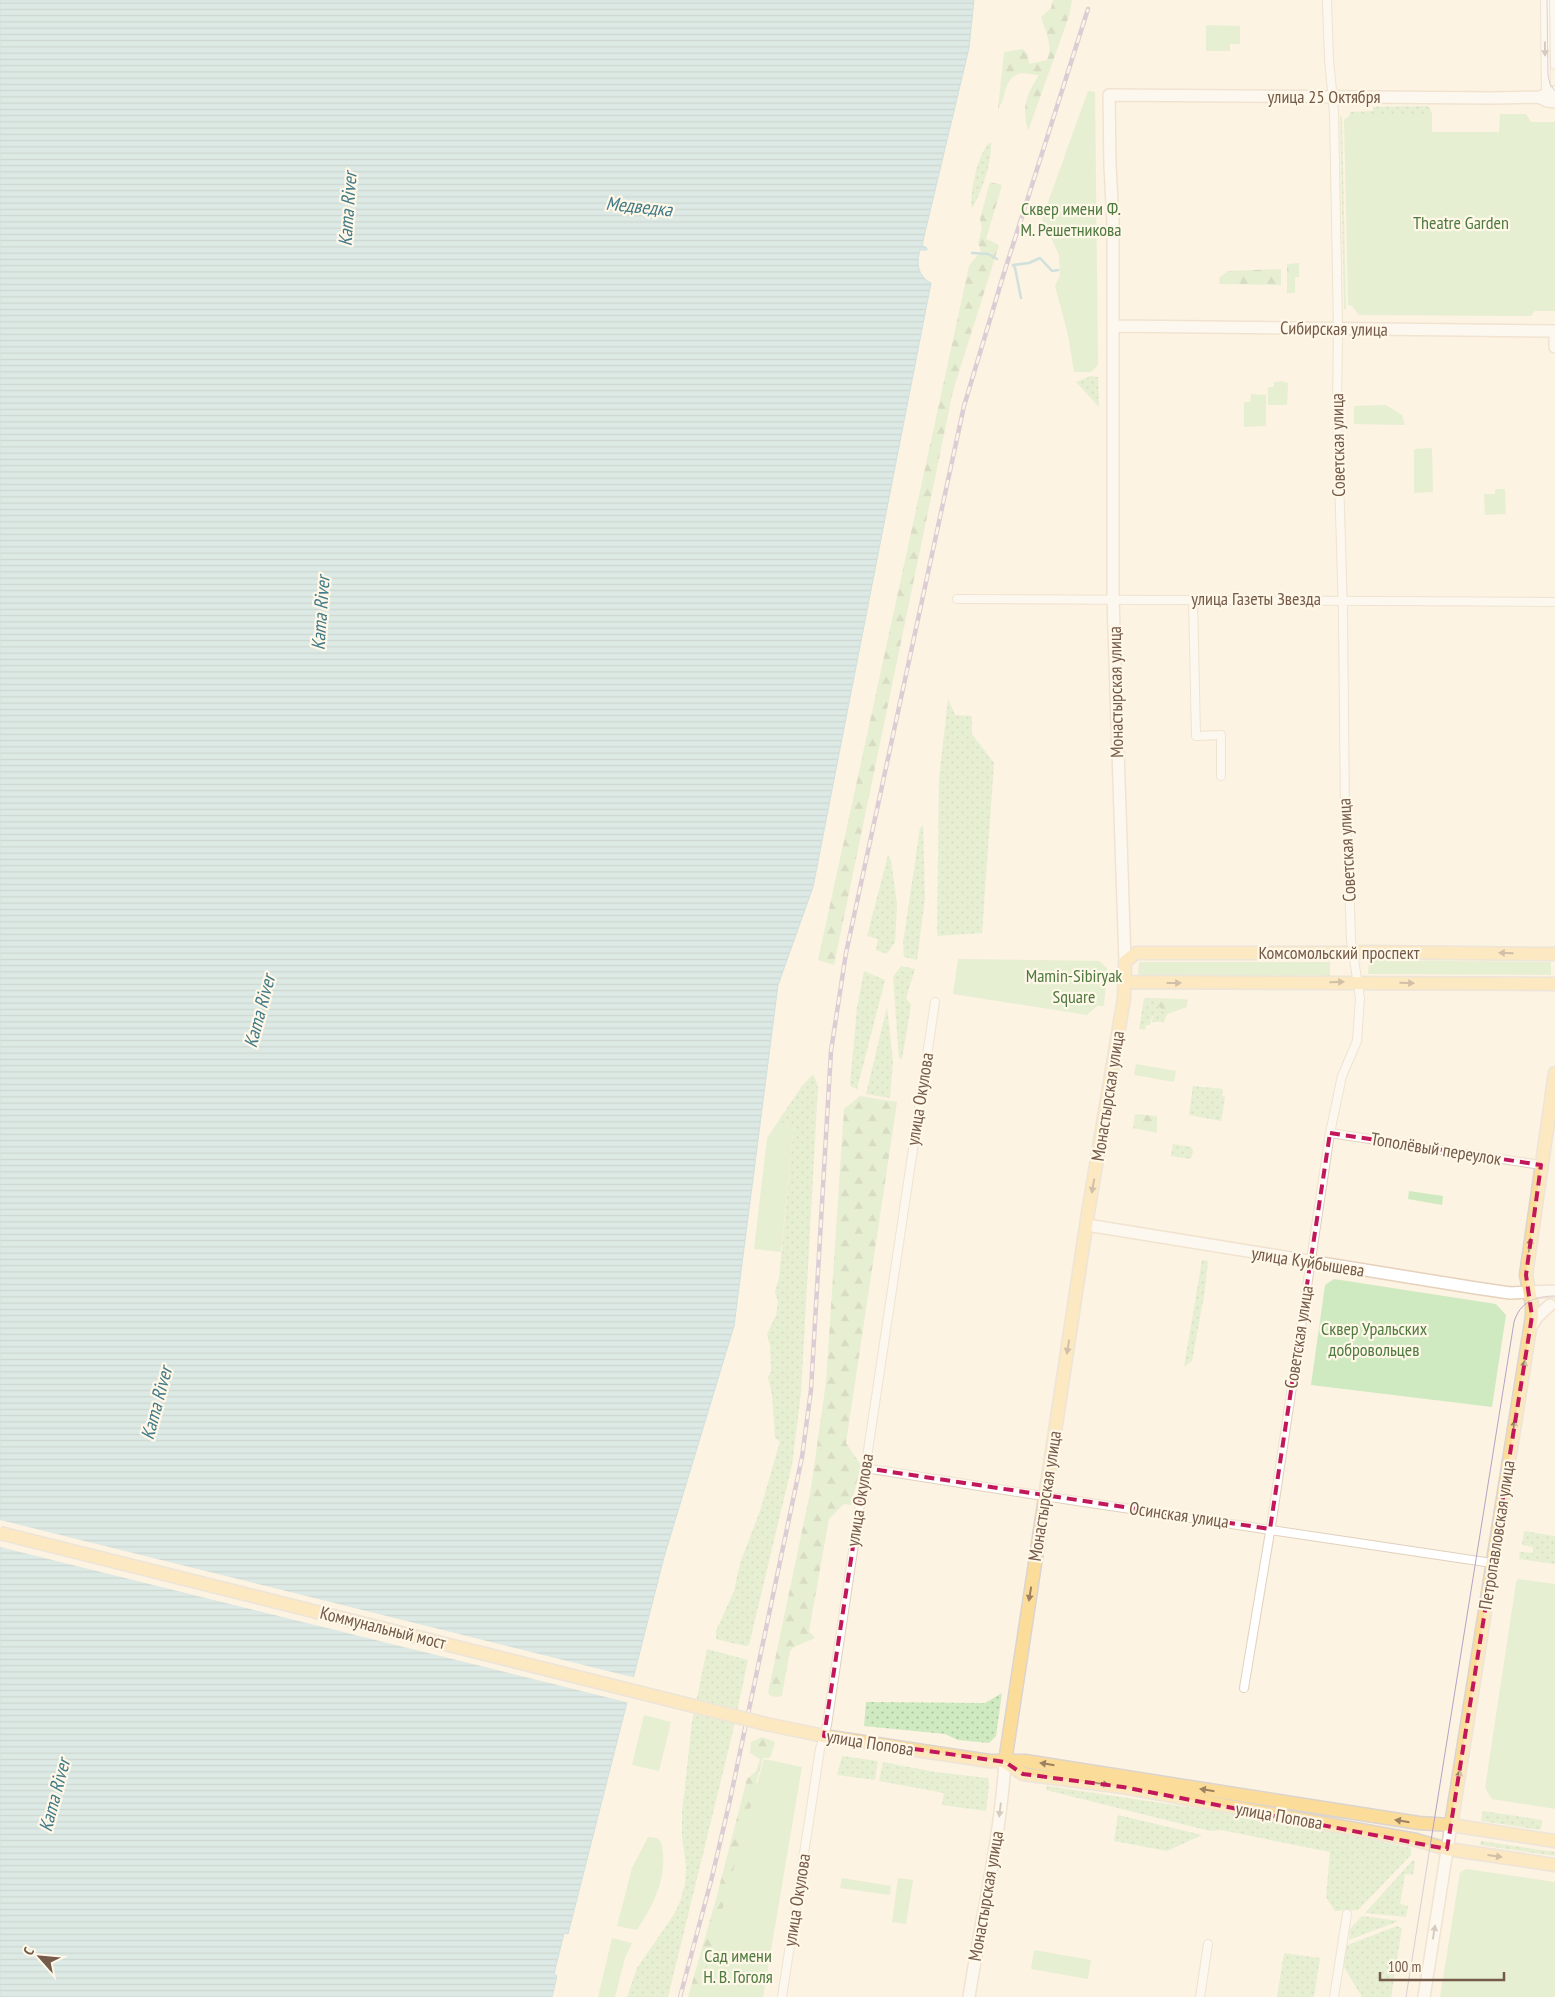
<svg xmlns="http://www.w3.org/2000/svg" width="1555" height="1997" font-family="'PT Sans Narrow',sans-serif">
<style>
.grass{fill:url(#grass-dots)}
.forest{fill:url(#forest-firs)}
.park{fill:#cfeac0}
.water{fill:url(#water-rules);stroke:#9cccd8}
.pier{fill:#fcf3e2}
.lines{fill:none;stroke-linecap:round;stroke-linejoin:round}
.stream{stroke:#9cccd8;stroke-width:2.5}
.street-casing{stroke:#e1d0bd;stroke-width:10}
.secondary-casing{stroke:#e6d1bb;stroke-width:14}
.primary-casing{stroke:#dbd4cf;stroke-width:15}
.street{stroke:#fff;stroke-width:8}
.secondary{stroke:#fff;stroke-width:11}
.primary{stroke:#fcdc99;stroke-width:12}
.tram{stroke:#b6a1c6;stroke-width:1}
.rail-casing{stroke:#b6a1c6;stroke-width:4.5}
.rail{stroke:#fff7e8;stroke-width:2.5;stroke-dasharray:8;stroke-linecap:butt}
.primary-bridge-casing{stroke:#dbd4cf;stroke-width:15;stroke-linecap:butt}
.primary-bridge{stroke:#fcdc99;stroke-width:12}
.oneway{fill:#ac9c91}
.oneway2{fill:#9d8160}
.marked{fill:none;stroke:#c2185b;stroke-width:4;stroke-dasharray:10 6;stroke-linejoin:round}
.labels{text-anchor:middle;stroke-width:4.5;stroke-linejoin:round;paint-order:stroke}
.street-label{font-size:18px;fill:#745a48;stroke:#fff7e8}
.park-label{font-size:18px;fill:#4e7a40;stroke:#fff7e8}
.water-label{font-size:19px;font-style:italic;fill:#417a88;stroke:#fff7e8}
</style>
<defs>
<pattern id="grass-dots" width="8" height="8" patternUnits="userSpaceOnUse" patternTransform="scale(1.25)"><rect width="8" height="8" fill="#cfeac0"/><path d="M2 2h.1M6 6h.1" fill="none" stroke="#adc19e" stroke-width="1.8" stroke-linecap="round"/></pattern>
<pattern id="forest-firs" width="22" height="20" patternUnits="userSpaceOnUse" patternTransform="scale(1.25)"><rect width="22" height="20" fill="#cfeac0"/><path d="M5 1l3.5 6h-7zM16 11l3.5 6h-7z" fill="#adc19e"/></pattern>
<pattern id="water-rules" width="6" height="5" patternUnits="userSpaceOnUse" patternTransform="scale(1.25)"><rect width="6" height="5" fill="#b6dde6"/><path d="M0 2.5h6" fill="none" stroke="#99b6bc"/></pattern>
</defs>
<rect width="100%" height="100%" fill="#fcf3e2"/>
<!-- grass -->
<path class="grass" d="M1427 106 1430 108 1432 115H1350V112L1373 111V107Z
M1340 116 1342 117 1346 310 1344 309Z
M991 142C992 163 982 191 972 209 969 195 978 150 991 142Z
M1091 376 1098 377 1099 407 1076 382Z
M948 699 955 715 972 716V734L994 763 982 933 937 936 939 779Z
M923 825 925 898 917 960 904 957 903 943 920 828Z
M888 855 891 860 897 904 895 942 887 954 876 950 878 939 867 936Z
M901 966 915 969 906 998 911 1005 902 1059 899 1058 893 977Z
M864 971 885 980 857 1089 850 1086 857 1007Z
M1146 998 1183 999 1188 1000 1186 1007 1167 1014 1164 1022H1152L1153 1016H1152L1150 1025H1146L1145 1030 1139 1029 1144 999Z
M887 1007 893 1061 890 1098 866 1094Z
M813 1074 818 1086 801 1393 792 1465 749 1645 745 1646 716 1639V1631L734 1591 740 1563 760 1511 780 1441 775 1438 772 1395 768 1377 771 1371 770 1346 767 1334 776 1315 778 1302 775 1292 779 1278 794 1124 777 1123 802 1086Z
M1193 1086 1223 1089 1222 1096 1225 1097 1221 1121 1189 1115Z
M1173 1144 1191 1147 1193 1150 1191 1159 1171 1156Z
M1202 1260 1208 1261 1205 1290 1192 1361 1184 1367Z
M1524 1531 1555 1536V1564L1519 1559 1520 1552 1533 1553V1547L1522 1545Z
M707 1649 748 1660 732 1735 668 1997H627L637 1968 673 1916 680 1902 685 1884 686 1866 682 1837V1813L692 1722Z
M1002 1693 996 1736 989 1743 958 1740 945 1734 864 1726 866 1702 985 1703Z
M842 1756 878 1761 875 1780 837 1775Z
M883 1762 935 1772 988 1778 989 1785 986 1811 942 1805 944 1793 879 1781Z
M1047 1786 1296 1823 1411 1848V1855L1358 1910 1335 1911 1326 1897 1330 1852 1221 1830 1210 1831 1046 1790Z
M1483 1811 1542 1820 1541 1830 1481 1821Z
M1118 1815 1202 1835 1167 1851 1114 1841Z
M1481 1841 1555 1852V1856L1480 1845Z
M1413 1860 1415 1861 1413 1875 1405 1874 1400 1904 1408 1906 1406 1917 1365 1913Z
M1362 1916 1399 1921 1349 1940 1350 1929Z
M1397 1926 1402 1928 1391 1997H1362L1342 1964 1345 1946Z
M1284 1953 1320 1958 1314 1997H1277Z"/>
<!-- forest -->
<path class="forest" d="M1053 0H1072L1069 16 1028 131C1022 105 1025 98 1039 75 1033 75 1023 72 1018 74 1003 80 1007 98 998 109L1004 52 1023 49 1028 55 1029 64 1047 60C1053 46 1046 32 1041 17L1051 8Z
M990 182 1002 185 986 239 999 245 953 391 834 965 818 960 969 266 981 251 978 243 982 228 980 219Z
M1299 263V277H1295V293H1287V264Z
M1281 269V285L1220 284 1219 278 1228 271Z
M1151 999 1188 1000 1186 1007 1167 1014Z
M860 1096 897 1102 846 1443 861 1465 851 1505 844 1504 829 1519 809 1631 815 1638 794 1647 790 1651 782 1695 778 1697 771 1696 768 1693 811 1488 826 1382 844 1109Z
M1135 1114 1157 1116V1133L1133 1128Z
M762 1737 775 1742 770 1758H763L756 1783 794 1789 759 1997H688L716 1899 747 1779 756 1771 760 1759 750 1753 751 1742Z"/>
<!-- park -->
<path class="park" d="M1206 25 1240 26V44H1230V51H1206Z
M1088 91 1095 92 1098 365 1091 372H1074L1068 335 1055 286 1060 275 1059 255 1042 219Z
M1500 114H1526L1531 122H1555V311H1535L1531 315 1533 316 1359 315 1352 306 1348 305 1344 120 1350 115H1432V132H1499Z
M1282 381 1288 383 1287 405H1268V387H1274V382Z
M1251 394 1266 395V426L1244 427V402H1250Z
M1386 405 1402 415 1405 425 1354 424V406Z
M1432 448 1433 492 1414 493V449Z
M1495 489H1505L1506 514 1485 515 1484 494H1495Z
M958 959 1099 961 1107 968 1104 1006H1097L1087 1015 953 994Z
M1369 960 1551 962V975L1368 974Z
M1139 962H1330V976L1138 975Z
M1136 1064 1176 1071 1174 1082 1134 1075Z
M777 1123 794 1124 781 1252 754 1249 767 1138Z
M1409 1191 1443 1196 1442 1205 1408 1199Z
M1334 1279 1496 1304 1506 1315 1492 1407 1311 1385 1325 1285Z
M1518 1579 1555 1584V1809L1492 1799 1485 1788 1516 1583Z
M644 1715 671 1722 659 1771 632 1765Z
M764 1759 802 1767 763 1997H698Z
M648 1837 657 1838 661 1842C669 1875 654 1904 637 1930L617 1926 632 1868Z
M1466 1869 1555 1882V1997H1440L1460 1873Z
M842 1878 891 1886 890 1895 840 1888Z
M898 1878 913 1880 906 1924 892 1922Z
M612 1938 632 1943 625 1958 615 1997H598Z
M1034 1950 1091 1960 1088 1979 1031 1969Z"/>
<!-- water -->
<path class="water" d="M0 0H974L969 48 922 245 927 248V250H920C916 264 918 276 931 283L813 887 778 985 734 1326 664 1557 568 1934 564 1933 554 1974 557 1976 552 1997H0Z"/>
<!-- pier -->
<path class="pier" d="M0 1520 636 1678 630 1703 0 1547Z"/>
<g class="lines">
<!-- stream -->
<path class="stream" d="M972 253 988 254 997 259
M1021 298 1015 268 1013 265 1029 263 1040 258 1052 271 1058 270"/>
<defs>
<path id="street" d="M1545 0 1546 98
M1554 0 1555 65
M957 599 1555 602
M1193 599 1196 736 1221 735V776
M1330 1133 1541 1165
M865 1468 1030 1494 1492 1563
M1244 1688 1272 1520 1330 1133 1342 1076 1357 1041 1360 998 1351 940 1348 851 1345 818 1343 613 1337 410 1338 328 1334 112 1329 59 1327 0
M782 1997 820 1749 827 1725 935 1002
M1200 1997 1208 1944
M1334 1997 1347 1914"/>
<path id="secondary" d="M1539 97 1547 101 1555 102
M1113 326 1555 331
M1555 331V347
M1125 962 1113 599V222L1110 166 1109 95 1495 98 1539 97 1555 92
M1087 1225 1476 1288 1510 1293 1555 1291
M1531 1327 1537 1317 1550 1305
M969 1997C981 1919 1000 1841 1005 1762
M1424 1997 1451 1825"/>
<path id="primary" d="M1125 982 1555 984
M766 1724 824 1736 989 1761H1025L1419 1823 1451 1825 1555 1841
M1005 1762 1088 1213 1124 998 1125 962 1136 953H1338L1367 952 1555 954
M1005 1762 1023 1774 1123 1787 1416 1840 1447 1849 1555 1865
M1451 1825 1532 1316V1305L1526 1275 1555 1073"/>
</defs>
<!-- street casing -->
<use href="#street" class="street-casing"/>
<!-- secondary casing -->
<use href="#secondary" class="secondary-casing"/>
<!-- primary casing -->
<use href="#primary" class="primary-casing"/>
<!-- street -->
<use href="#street" class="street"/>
<!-- secondary -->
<use href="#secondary" class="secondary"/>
<!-- primary -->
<use href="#primary" class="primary"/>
<!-- tram -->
<path class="tram" d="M1547 0 1548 75 1550 84 1555 91
M1406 1997 1514 1322C1520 1302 1535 1296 1555 1296"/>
<defs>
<path id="rail" d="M680 1997 712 1877 730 1800 802 1457 811 1390 831 1051 846 953 964 406 1004 273 1088 9"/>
</defs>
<!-- rail casing -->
<use href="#rail" class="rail-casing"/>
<!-- rail -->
<use href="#rail" class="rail"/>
<defs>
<path id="primary-bridge" d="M0 1533 766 1724"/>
</defs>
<!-- primary-bridge casing -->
<use href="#primary-bridge" class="primary-bridge-casing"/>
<!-- primary-bridge -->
<use href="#primary-bridge" class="primary-bridge"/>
</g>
<!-- one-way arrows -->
<defs><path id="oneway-solid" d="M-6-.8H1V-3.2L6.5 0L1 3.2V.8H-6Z" transform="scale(1.25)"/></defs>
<g class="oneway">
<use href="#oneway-solid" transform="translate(1545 49) rotate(89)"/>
<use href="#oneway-solid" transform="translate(1000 1810) rotate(97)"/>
<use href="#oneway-solid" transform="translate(1434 1932) rotate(-81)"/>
</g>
<g class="oneway2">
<use href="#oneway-solid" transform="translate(1506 953) rotate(-179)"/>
<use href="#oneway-solid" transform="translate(1337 982) rotate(-1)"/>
<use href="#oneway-solid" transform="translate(1174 983)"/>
<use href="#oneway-solid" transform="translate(1407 983) rotate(1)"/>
<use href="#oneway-solid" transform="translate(1093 1186) rotate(100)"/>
<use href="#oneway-solid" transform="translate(1530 1245) rotate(-82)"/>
<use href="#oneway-solid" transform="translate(1068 1347) rotate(99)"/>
<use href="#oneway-solid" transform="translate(1524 1367) rotate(-81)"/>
<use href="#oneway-solid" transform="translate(1514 1427) rotate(-81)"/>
<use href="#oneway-solid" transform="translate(1030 1594) rotate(99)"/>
<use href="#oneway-solid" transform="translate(1047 1764) rotate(-171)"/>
<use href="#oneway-solid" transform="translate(1459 1777) rotate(-81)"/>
<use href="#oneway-solid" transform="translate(1102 1784) rotate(7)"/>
<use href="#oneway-solid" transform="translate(1207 1790) rotate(-171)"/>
<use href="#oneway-solid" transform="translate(1402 1821) rotate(-171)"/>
<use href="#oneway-solid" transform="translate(1495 1856) rotate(8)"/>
</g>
<!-- marked area -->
<path d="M0 0H1555V1997H0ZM1330 1133 1541 1165 1526 1275 1532 1316 1447 1849 1123 1787 1023 1774 1005 1762 824 1736 865 1468 1270 1529Z" fill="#fcf3e2" fill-opacity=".55" fill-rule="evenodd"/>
<path class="marked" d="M1330 1133 1541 1165 1526 1275 1532 1316 1447 1849 1123 1787 1023 1774 1005 1762 824 1736 865 1468 1270 1529Z"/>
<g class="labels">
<!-- street labels -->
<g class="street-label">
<text x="1324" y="103">улица 25 Октября</text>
<text transform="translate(1334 329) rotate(1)" y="6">Сибирская улица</text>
<text transform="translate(1338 445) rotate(-91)" y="6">Советская улица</text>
<text x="1256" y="605">улица Газеты Звезда</text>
<text transform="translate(1116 692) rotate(-91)" y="6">Монастырская улица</text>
<text transform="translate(1347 850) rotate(-93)" y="6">Советская улица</text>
<text x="1339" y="959">Комсомольский проспект</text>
<text transform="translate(1108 1096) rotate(-81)" y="6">Монастырская улица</text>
<text transform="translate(920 1099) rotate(-81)" y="6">улица Окулова</text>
<text transform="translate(1436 1149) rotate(9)" y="6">Тополёвый переулок</text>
<text transform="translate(1308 1262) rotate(9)" y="6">улица Куйбышева</text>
<text transform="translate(1299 1337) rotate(-81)" y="6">Советская улица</text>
<text transform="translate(1045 1496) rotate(-81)" y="6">Монастырская улица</text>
<text transform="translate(860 1500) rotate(-81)" y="6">улица Окулова</text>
<text transform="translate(1179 1515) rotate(8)" y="6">Осинская улица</text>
<text transform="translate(1497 1535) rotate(-81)" y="6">Петропавловская улица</text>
<text transform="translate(383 1628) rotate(14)" y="6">Коммунальный мост</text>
<text transform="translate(870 1743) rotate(9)" y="6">улица Попова</text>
<text transform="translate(1279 1816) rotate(10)" y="6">улица Попова</text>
<text transform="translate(986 1896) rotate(-80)" y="6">Монастырская улица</text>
<text transform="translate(797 1900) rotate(-81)" y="6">улица Окулова</text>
</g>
<!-- park labels -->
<g class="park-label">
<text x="1071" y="215">Сквер имени Ф.<tspan x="1071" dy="21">М. Решетникова</tspan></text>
<text x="1461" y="229">Theatre Garden</text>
<text x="1074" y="982">Mamin-Sibiryak<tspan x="1074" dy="21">Square</tspan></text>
<text x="1374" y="1335">Сквер Уральских<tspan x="1374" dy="21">добровольцев</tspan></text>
<text x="738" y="1962">Сад имени<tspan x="738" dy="21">Н. В. Гоголя</tspan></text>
</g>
<!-- water labels -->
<g class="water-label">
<text transform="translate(639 206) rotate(6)" y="7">Медведка</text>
<text transform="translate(347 209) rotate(-86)" y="7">Kama River</text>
<text transform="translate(320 613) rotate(-86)" y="7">Kama River</text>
<text transform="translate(259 1011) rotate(-75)" y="7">Kama River</text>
<text transform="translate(156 1403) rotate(-75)" y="7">Kama River</text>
<text transform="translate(54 1795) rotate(-75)" y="7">Kama River</text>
</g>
</g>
<!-- north arrow -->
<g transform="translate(40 1957) rotate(297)" stroke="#fff7e8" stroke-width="4" paint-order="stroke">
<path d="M0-4L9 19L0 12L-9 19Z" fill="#745a48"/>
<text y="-8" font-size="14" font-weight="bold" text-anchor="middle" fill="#745a48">С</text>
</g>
<!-- scale -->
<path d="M1380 1972v8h124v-8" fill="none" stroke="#745a48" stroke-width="2.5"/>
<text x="1388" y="1972" font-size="15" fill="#745a48" stroke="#fff7e8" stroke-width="4" paint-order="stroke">100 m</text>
</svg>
